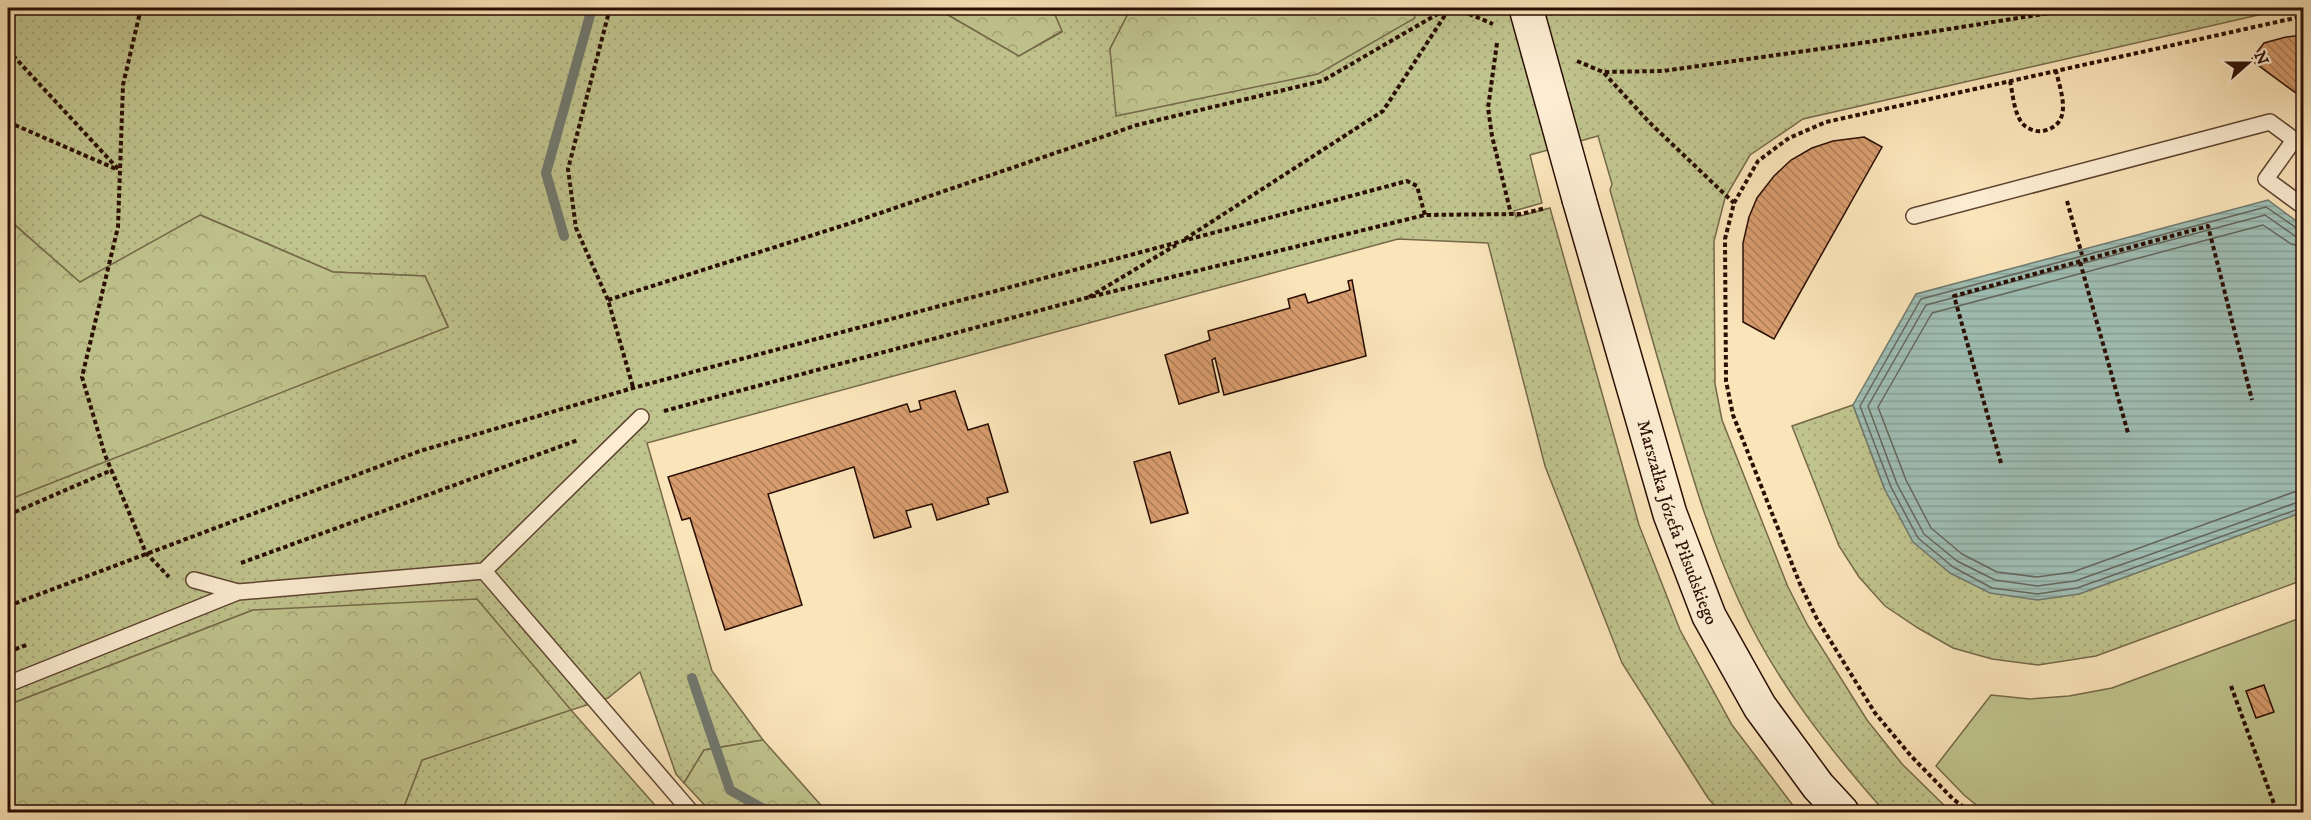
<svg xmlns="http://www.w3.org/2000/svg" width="2311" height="820" font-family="'IM FELL DW Pica',serif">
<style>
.grass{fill:url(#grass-dots);stroke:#756949;stroke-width:1.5}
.forest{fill:url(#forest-crowns);stroke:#756949;stroke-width:1.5}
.park{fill:#c0c48e;stroke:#756949;stroke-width:1.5}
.water{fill:url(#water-rules);stroke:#70786e;stroke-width:1.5}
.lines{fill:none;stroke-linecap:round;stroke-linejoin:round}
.shore{stroke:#64665c;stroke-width:1.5}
.stream{stroke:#70786e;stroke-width:10}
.building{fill:url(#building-back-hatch);stroke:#2a0e04;stroke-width:1.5}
.service-casing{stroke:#5e4431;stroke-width:18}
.secondary-casing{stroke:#2a0e04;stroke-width:36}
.path{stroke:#2a0e04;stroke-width:4;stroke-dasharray:4.5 3;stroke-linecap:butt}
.service{stroke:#fcedd2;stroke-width:15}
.secondary{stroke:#fcedd2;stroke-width:33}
.secondary-bridge-casing{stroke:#2a0e04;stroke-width:36;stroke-linecap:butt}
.secondary-bridge{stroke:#fcedd2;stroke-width:33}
.labels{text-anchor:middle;stroke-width:4.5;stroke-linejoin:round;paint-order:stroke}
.street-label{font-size:18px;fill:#2a0e04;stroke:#fcedd2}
</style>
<defs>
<pattern id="grass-dots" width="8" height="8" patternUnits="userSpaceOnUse" patternTransform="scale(1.5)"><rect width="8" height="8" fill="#c0c48e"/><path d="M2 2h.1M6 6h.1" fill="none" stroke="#a5a779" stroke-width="1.8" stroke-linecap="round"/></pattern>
<pattern id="forest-crowns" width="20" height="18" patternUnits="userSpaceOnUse" patternTransform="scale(1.5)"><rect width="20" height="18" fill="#c0c48e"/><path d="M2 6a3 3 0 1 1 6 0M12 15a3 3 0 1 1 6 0" fill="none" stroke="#a5a779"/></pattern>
<pattern id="water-rules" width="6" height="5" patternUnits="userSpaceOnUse" patternTransform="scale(1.5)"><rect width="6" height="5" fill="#9fbeb4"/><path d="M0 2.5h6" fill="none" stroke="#89a299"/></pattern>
<pattern id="building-back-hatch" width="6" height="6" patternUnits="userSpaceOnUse" patternTransform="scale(1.5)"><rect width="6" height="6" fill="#d79c6d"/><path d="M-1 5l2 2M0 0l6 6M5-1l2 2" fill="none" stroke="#af7e57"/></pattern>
</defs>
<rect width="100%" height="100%" fill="#fae4b9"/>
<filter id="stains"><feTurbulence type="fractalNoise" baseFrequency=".00333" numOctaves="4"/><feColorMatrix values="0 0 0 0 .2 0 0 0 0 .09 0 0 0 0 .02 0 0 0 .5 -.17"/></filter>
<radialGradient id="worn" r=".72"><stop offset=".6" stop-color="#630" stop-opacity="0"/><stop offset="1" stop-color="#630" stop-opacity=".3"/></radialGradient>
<!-- grass -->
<path class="grass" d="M8 8H936L1019 56 1062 32 1052 8H1131L1110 49 1117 115 1414 18 1412 8H2289L1803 119 1750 155 1725 198 1714 241 1715 384 1722 420 1788 587 1808 626 1867 720 1902 764 1951 812H1885C1829 749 1774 679 1739 601 1712 543 1694 482 1676 421 1653 344 1632 267 1610 190L1612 184 1598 136 1530 155 1542 203 1514 211 1516 217 1550 208 1639 525 1680 630 1732 725 1798 812H1720L1708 798 1622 663 1545 466 1488 243 1398 239 647 443 712 671 763 740 704 750 684 783 676 774 640 672 608 698 571 710 661 812H402L422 760 570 710 253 610 8 705V500L448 326 425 276 333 272 201 215 80 283 11 221 8 222Z
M1853 405 1885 490 2079 594 2303 512V580L2096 656 2038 665 1992 659 1953 648 1918 628 1885 606 1859 577 1839 546 1792 426Z"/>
<!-- forest -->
<path class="forest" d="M936 8H1052L1062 31 1019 56Z
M1131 8H1412L1415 18 1318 74 1116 116 1110 49Z
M200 215 333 272 425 276 448 327 8 500V222L10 221 80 282Z
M477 599 571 710 422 760 402 812H311L301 804 291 812H8V705L253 610Z
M763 740 827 812H711L684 783 704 750Z"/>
<!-- park -->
<path class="park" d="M2303 617V812H1985L1964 795 1936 766 1991 695 2030 699 2069 696 2112 688Z"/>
<!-- water -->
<path class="water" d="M2268 200 2303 226V512L2079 594 2038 600 1990 593 1950 573 1913 542 1885 490 1853 405 1916 294Z"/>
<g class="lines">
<!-- shore -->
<path class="shore" d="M2304 230 2298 229 2266 207 1921 299 1860 406 1891 487 1918 538 1953 567 1992 588 2037 594 2077 588 2304 507
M2304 238 2295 236 2265 215 1926 305 1868 406 1897 484 1924 534 1957 561 1995 580 2037 586 2075 581 2304 500
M2304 247 2291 244 2263 225 1932 313 1878 407 1906 480 1931 528 1962 554 1997 572 2037 577 2073 572 2294 492 2304 491"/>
<!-- stream -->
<path class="stream" d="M564 236 546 173 592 8
M692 678 730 790 769 812"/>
</g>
<!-- building -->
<path class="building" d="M2304 35V99L2251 60 2264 43 2286 37Z
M1864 137 1882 147 1774 339 1743 322V243L1749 217 1757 198 1774 176 1791 160 1812 148 1833 141Z
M1352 280 1366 356 1224 395 1215 358 1212 360 1219 392 1179 404 1165 355 1210 340 1208 331 1290 308 1288 299 1305 294 1308 303 1350 290 1348 281Z
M955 391 968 430 988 424 1008 492 987 498 989 504 937 520 932 504 906 511 911 527 874 538 854 467 768 494 802 605 725 630 690 518 682 520 668 477 907 404 910 412 921 409 919 401Z
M1170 452 1188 513 1151 523 1134 462Z
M2264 685 2274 712 2256 718 2246 691Z"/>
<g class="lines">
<defs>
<path id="service" d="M2294 140 2266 179 2304 207
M1914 216 2270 122 2304 147
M484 571 691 812
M194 580 238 592 484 571 641 417
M8 684 238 592"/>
<g id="secondary">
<path id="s1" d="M1579 199 1670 514 1709 616 1760 707 1818 786 1842 812"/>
</g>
</defs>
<!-- service casing -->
<use href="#service" class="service-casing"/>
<!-- secondary casing -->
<use href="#secondary" class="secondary-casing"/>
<!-- path -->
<path class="path" d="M141 8 123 85 118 227 82 377 105 455 146 553 169 577
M610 8 568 169 576 228 608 300 633 387
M1455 8 1493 24
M1497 43 1488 108 1492 136 1511 214
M8 50 119 170
M1577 61 1603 72 1663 71 1855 44 2081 8
M1604 73 1649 122 1734 203
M2010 81C2013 94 2014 117 2025 126 2030 130 2037 132 2043 131 2074 124 2061 93 2056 71
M8 122 116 169
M2067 201 2082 255
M1185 239 1383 111 1449 9
M2080 262 2128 433
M1089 297 1176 245
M608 300 851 223 1137 125 1322 81 1448 8
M664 411 1086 298 1425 215 1521 214 1546 208
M2001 463 1954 296 2208 226 2252 400
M8 515 112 470
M241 563 578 440
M8 606 420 451 633 388 1407 181 1417 186 1425 215
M8 652 29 644
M2231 686 2277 812
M1970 812 1953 799 1911 756 1875 713 1817 619 1800 584 1733 415 1726 381 1725 239 1734 203 1758 161 1789 138 1826 122 2304 16"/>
<!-- service -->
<use href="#service" class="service"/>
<!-- secondary -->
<use href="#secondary" class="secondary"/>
<defs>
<path id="secondary-bridge" d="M1526 8 1579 199"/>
</defs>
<!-- secondary-bridge casing -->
<use href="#secondary-bridge" class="secondary-bridge-casing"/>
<!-- secondary-bridge -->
<use href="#secondary-bridge" class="secondary-bridge"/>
</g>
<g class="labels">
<!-- street labels -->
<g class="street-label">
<text dy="6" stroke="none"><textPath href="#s1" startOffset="338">Marszałka Józefa Piłsudskiego</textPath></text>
</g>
</g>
<!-- margin -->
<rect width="2311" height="820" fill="none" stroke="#fae4b9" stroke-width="30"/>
<rect x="9" y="9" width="2293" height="802" fill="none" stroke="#2a0e04" stroke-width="3"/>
<rect x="15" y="15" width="2281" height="790" fill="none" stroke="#2a0e04" stroke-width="1.5"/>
<!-- north arrow -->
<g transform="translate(2248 63) rotate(69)" stroke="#fcedd2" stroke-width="4.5" paint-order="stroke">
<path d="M0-4.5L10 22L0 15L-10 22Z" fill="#2a0e04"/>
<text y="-9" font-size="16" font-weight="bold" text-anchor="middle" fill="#2a0e04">N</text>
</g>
<rect width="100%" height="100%" filter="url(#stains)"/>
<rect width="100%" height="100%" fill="url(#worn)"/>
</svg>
